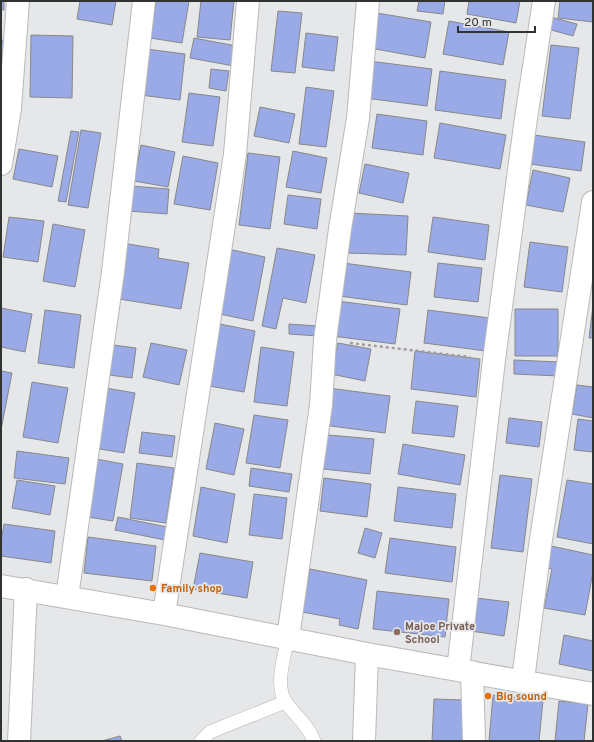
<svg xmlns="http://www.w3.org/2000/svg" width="594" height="742" font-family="Overpass,sans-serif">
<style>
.building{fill:#99aae6;stroke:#88888a}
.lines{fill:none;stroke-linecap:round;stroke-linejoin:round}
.service-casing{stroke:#b8b9bb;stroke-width:14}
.minor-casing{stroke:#b8b9bb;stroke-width:24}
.path{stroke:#9d9e9f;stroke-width:2.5;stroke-dasharray:3 3;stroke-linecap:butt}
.service{stroke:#fff;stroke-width:13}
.minor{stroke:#fff;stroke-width:22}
.food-dot{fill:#e8710a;stroke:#e6e7e9;stroke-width:1.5}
.education-dot{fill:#8d6e63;stroke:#e6e7e9;stroke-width:1.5}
.labels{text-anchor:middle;stroke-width:3.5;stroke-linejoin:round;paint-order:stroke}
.food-label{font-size:11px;font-weight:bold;fill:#c56008;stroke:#e6e7e9;text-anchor:start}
.education-label{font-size:11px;font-weight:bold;fill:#785e54;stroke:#e6e7e9;text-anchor:start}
</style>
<rect width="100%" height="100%" fill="#e6e7e9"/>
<!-- building -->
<path class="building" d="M1 1H4V10H1Z
M80 1H116L112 25 77 19Z
M156 1H189L182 43 150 38Z
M201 1H234L230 40 197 37Z
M419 1H445L443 14 417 11Z
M469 1H520L516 23 467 14Z
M560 1H593V22L558 18Z
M278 11 302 13 295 73 271 71Z
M377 13 431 22 425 58 370 48Z
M547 16 577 24 573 36 544 28Z
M449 21 509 32 503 65 443 54Z
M306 33 338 37 334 71 302 67Z
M31 35 73 36 72 98 30 97Z
M194 38 237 46 234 66 190 58Z
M1 40 6 41 1 77Z
M551 45 579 48 570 119 542 116Z
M146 49 185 54 180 100 140 95Z
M369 61 432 69 427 106 365 98Z
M211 69 229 71 226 91 209 88Z
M440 71 506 80 501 119 435 110Z
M306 87 334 91 326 147 299 144Z
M189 93 220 97 213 146 182 142Z
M260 107 295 114 289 143 254 136Z
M377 114 427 121 423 155 372 148Z
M440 123 506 135 500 169 434 158Z
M81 130 101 133 88 208 68 205Z
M71 131 79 132 66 202 58 201Z
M534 135 585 142 581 171 530 164Z
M141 145 175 152 168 187 134 181Z
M19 149 58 156 52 187 13 179Z
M293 151 327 158 321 193 286 187Z
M248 153 280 157 270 229 239 225Z
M183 156 218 163 210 210 174 204Z
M365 164 409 173 403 203 359 193Z
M533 170 570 178 563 212 526 205Z
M131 186 169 189 167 214 129 211Z
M288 195 321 199 317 229 284 224Z
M350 213 408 216 406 255 348 253Z
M9 217 44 221 38 262 3 257Z
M433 217 489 225 485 260 428 252Z
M53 224 85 230 75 287 43 281Z
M530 242 568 247 562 292 524 287Z
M122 243 159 249 158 258 189 263 181 309 113 298Z
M277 248 315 255 306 303 283 298 276 329 262 326Z
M228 249 265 257 253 321 215 313Z
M343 263 411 272 407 305 339 296Z
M438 263 482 268 478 302 434 297Z
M337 301 400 309 395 344 332 336Z
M593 306V338H589Z
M1 308 32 314 25 352 1 347Z
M515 309H558V356H515Z
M45 310 81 315 74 368 38 363Z
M428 310 490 318 486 351 424 343Z
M220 324 255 331 244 392 209 386Z
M289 324 318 326V336L289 334Z
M98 343 136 348 132 378 94 373Z
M151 343 187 350 179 385 143 377Z
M338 343 371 349 365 381 331 374Z
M261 347 294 352 287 406 254 402Z
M415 351 480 359 476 397 411 389Z
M514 360 560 362 559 376 514 374Z
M1 371 12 373 1 430Z
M32 382 68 388 58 443 23 437Z
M577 385 593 387V418L572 414Z
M100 387 135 393 124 453 88 447Z
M328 388 390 396 385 433 323 425Z
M416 401 458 406 454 437 412 433Z
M254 415 288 420 280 468 246 463Z
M509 418 542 422 539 447 506 443Z
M578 419 593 421V452L574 450Z
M215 423 244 429 234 475 206 469Z
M142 432 175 436 172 457 139 453Z
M317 434 374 439 370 474 314 468Z
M403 444 465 455 460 485 398 474Z
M17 451 69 458 65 484 14 478Z
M91 458 123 464 113 521 81 516Z
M137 463 174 468 166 523 130 518Z
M251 468 292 474 289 492 249 486Z
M500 475 532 479 523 552 491 548Z
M324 478 371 484 367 517 320 511Z
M17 480 55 486 50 515 12 508Z
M567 480 593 484V544L557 537Z
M201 487 235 494 227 543 193 536Z
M398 487 456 494 452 528 394 521Z
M254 494 287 498 282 539 249 535Z
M118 517 167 527 165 540 115 530Z
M4 524 55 531 51 563 1 556V542Z
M365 528 382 533 375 558 358 553Z
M88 537 156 546 152 581 84 573Z
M390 538 456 547 452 582 385 573Z
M542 544 593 555V572L585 615 544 608 552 569 538 566Z
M200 553 253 562 247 598 193 589Z
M310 569 367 580 358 629 339 625 340 619 302 612Z
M377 591 449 599 445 637 373 629Z
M476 598 509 602 504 636 471 631Z
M564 635 593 641V671L559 664Z
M493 695 543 700 539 741H489Z
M434 699 464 700 463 741H432Z
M559 701 588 704 584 741H555Z
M120 736 122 741H102Z"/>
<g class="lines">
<defs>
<path id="service" d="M288 638C284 657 274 688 287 704 296 716 309 726 314 741
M201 741 210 732 285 702"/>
<path id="minor" d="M1 164 10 108 18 1
M1 586 164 614 367 654 593 694
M67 597 113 272 144 1
M164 614 235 154 248 1
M288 638 321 405 325 340 340 229 358 118 368 1
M458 670 494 360 525 125 544 1
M472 672 474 741
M523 680 540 546 593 202
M19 741 26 589
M364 741 367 654"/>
</defs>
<!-- service casing -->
<use href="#service" class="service-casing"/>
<!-- minor casing -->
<use href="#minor" class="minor-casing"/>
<!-- path -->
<path class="path" d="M350 343 470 357"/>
<!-- service -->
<use href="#service" class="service"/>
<!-- minor -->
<use href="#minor" class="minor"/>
</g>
<!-- markers -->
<g class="food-dot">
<circle cx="153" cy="588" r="4"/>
<circle cx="488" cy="696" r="4"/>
</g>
<circle class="education-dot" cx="397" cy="632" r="4"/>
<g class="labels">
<!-- food labels -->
<g class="food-label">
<text x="161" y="592">Family shop</text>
<text x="496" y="700">Big sound</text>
</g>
<!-- education labels -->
<g class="education-label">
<text x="405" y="630">Majoe Private<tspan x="405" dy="13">School</tspan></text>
</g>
</g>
<!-- border -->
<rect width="594" height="742" fill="none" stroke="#313232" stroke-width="4"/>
<!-- scale -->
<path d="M458 26v6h77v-6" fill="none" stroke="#313232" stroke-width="2"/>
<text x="464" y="26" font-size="12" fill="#313232" stroke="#e6e7e9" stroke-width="3" paint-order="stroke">20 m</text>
</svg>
